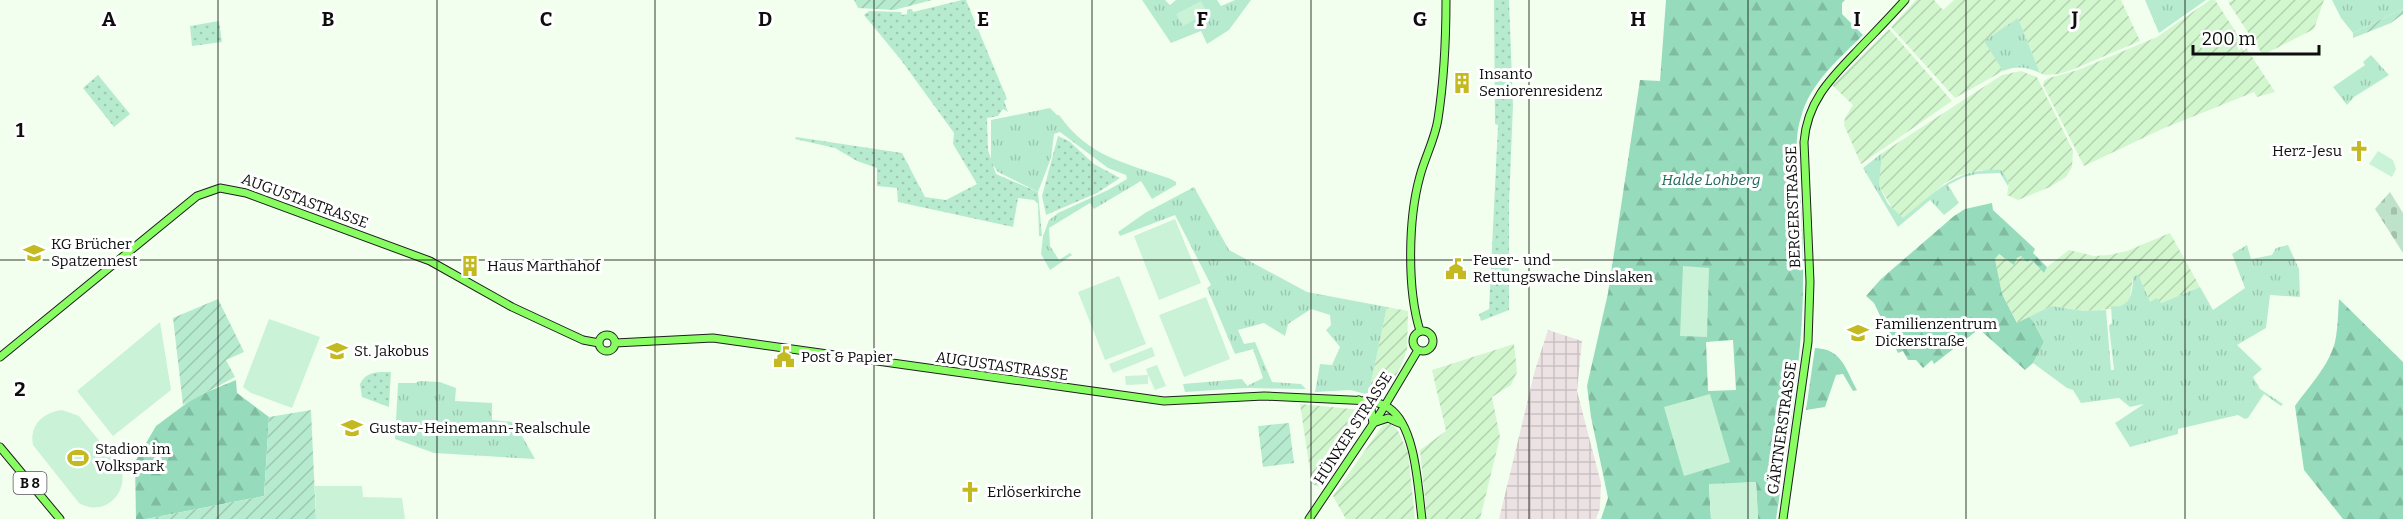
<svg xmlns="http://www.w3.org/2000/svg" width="2403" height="519" font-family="Bitter,serif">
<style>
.industrial{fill:url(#industrial-grid)}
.farmland{fill:url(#farmland-furrows)}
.grass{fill:url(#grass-tufts)}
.forest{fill:url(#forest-firs);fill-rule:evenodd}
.cemetery{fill:url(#cemetery-stones)}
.park{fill:url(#park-dots)}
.garden{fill:url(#garden-furrows)}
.pitch{fill:#c9f2d7}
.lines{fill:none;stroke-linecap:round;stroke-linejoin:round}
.major-casing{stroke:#1f1f1f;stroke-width:9}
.major{stroke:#88fd61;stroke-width:7}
.grid{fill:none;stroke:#0e0e0e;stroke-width:1.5;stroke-opacity:0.55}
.labels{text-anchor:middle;stroke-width:6;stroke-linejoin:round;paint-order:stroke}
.shield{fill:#fff;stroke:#565656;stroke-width:1.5}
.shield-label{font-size:14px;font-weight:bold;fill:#0e0e0e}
.poi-label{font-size:15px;fill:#0e0e0e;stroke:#fff;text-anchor:start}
.park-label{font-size:15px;font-style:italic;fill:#1c6858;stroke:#fff}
.street-label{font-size:15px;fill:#0e0e0e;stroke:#fff}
.grid-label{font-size:20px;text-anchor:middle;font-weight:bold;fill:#0e0e0e;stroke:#fff;stroke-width:6;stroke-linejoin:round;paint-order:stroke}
</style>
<defs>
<pattern id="industrial-grid" width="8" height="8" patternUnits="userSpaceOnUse" patternTransform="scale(1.5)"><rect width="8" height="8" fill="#ede2e3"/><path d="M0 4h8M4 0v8" fill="none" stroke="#cac1c2"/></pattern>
<pattern id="farmland-furrows" width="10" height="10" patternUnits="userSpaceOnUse" patternTransform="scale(1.5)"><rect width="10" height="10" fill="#d2f6ce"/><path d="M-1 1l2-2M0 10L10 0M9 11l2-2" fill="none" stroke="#b3d2b0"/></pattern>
<pattern id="grass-tufts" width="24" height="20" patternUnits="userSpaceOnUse" patternTransform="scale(1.5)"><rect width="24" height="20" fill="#b7ebcf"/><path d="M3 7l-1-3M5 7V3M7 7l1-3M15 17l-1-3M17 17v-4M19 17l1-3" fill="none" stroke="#9cc8b1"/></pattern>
<pattern id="forest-firs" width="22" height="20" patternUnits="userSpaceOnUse" patternTransform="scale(1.5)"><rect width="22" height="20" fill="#96dcbc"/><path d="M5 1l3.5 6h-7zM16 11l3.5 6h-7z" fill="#80bca0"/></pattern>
<pattern id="cemetery-stones" width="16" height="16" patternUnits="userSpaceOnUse" patternTransform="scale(1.5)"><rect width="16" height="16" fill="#bfe2ca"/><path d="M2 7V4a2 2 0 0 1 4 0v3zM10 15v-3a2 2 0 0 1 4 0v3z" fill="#a3c1ac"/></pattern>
<pattern id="park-dots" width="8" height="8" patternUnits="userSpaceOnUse" patternTransform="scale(1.5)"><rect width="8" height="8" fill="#b7ebcf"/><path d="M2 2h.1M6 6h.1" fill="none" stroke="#9cc8b1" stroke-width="1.8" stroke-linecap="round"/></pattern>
<pattern id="garden-furrows" width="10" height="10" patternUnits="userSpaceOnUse" patternTransform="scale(1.5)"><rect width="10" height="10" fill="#b7ebcf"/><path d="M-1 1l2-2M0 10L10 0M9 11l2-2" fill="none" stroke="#9cc8b1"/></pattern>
</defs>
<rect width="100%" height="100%" fill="#f2ffef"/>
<!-- industrial -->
<path class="industrial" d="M1548 330 1582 341 1577 391 1601 483 1600 508 1596 519H1499L1535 370Z"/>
<!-- farmland -->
<path class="farmland" d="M1916 0H1934L1943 10 1954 0H2121L2140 41 2074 69 2059 74 2045 75 2040 73 2018 18 2001 65 2003 71 1955 98 1891 27Z
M2210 0H2215L2275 92 2257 97 2254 92 2162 129 2084 166 2043 85 2044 81 2049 78 2078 70 2157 37Z
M2233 0H2324L2314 29 2263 55 2228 2Z
M1889 29 1952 101 1861 164 1844 125 1845 118 1853 105 1832 85Z
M2021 71 2037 77 2073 151 2072 167 2066 177 2050 187 2018 200 2007 195 2009 183 2002 170H1980L1957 176 1945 183 1903 219 1894 211 1879 186 1882 153 2002 75Z
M2170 233 2200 287 2161 303 2150 302 2140 279 2133 277 2130 297 2126 304 2118 307 2112 306 2111 309 2085 311 2051 306 2018 324 2002 294 1995 259 1998 254 2014 264 2019 256 2024 258 2027 262 2031 259 2044 273 2047 267 2069 250 2094 256 2109 255 2127 251Z
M1387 307 1408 311 1407 349 1401 366 1390 386 1381 392H1369Z
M1514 344 1517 372 1511 385 1492 397 1500 437 1480 519H1427L1420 450 1446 431 1432 370Z
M1300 404 1362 410 1366 415 1365 423 1350 441 1322 488 1312 484Z
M1390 423 1398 431 1408 453 1415 519H1346L1333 496 1383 425Z"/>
<!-- grass -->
<path class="grass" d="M1142 0H1165L1170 5 1176 0H1217L1221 6 1235 0H1251L1229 30 1207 44 1201 31 1171 43Z
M2145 0H2206L2159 33Z
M2332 0H2403V9L2353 33 2341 18Z
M2018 18 2040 73C2027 67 2017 65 2003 71L1984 41Z
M2371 55 2389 75 2354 97 2347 105 2333 87 2365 65 2363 62Z
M1050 108 1057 115H1059C1090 158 1124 162 1171 179L1176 182V185L1152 199 1141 181 1094 209 1090 203 1049 228 1050 246 1059 260 1070 253 1072 255 1050 270 1041 254 1043 236 1049 220 1058 213 1108 190 1127 179 1126 175 1108 168 1060 132 1054 134 1051 158 1038 192 998 172 991 162V120Z
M1882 153 1879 186 1888 204 1903 218C1936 192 1955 167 2002 170L2009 183 2008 186 2000 173 1977 174 1964 177 1948 185 1959 203 1944 215 1930 200 1898 227 1863 168Z
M1194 187 1229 250 1307 292 1387 307 1369 392 1366 394 1350 390 1315 392 1320 364 1332 365 1340 347 1326 330 1331 325 1330 315 1311 309 1288 324 1285 336 1264 323 1238 330 1244 344 1255 342 1272 382 1301 384 1306 389 1245 388 1185 392 1183 384 1242 379 1247 386 1263 378 1253 349 1235 354 1207 288 1211 285 1175 215 1120 236 1118 232 1145 213Z
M2247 245 2251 259 2272 255 2276 248 2288 245 2299 269 2300 297 2270 295 2266 328 2237 345 2262 369 2253 377 2260 389 2283 404 2281 406 2264 394 2248 418 2245 419 2238 415 2178 429V434L2130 447 2115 423 2144 404 2130 407 2119 398 2081 403 2073 390 2067 388 2033 363 2044 342 2033 321 2029 317 2051 306 2085 311 2106 310 2111 370H2114L2109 326 2112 323 2111 306C2131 309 2133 292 2133 277L2138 274 2150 302 2157 298 2161 303 2200 287 2213 310 2245 288 2232 254Z
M419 381 440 382 456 388 455 401 492 403V420L514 422 535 459 434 453 395 439 398 383H416Z"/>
<!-- forest -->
<path class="forest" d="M1666 0H1845L1842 3V14L1863 35C1839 59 1810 83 1801 117 1794 139 1797 162 1799 185 1803 216 1803 248 1803 280 1803 360 1788 440 1776 519H1758L1756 482 1709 485 1711 519H1601L1608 498 1591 417 1587 386 1608 293 1640 80 1660 81ZM1733 340 1736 390 1708 391 1706 342Z
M1992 203 1993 210 2035 249 2033 253 2047 267 2044 273 2031 259 2027 262 2021 256 2017 258 2014 265 1999 254 1995 259 2002 294 2017 323 2029 317 2033 321 2044 342 2033 363 2025 370 1979 329 1934 364 1932 360 1923 368 1916 360H1908L1903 351 1898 353 1874 303 1866 296 1881 279 1954 216 1965 209Z
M2339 299 2403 362V519H2343L2304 470 2295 406C2309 386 2329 366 2335 342 2338 328 2338 313 2339 299Z
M1815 348C1842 349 1845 368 1857 390L1853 391 1843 374 1836 375 1825 407 1806 410Z
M236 380 237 393 269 417 264 496 146 519H136L135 462 156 426 195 397Z"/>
<!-- cemetery -->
<path class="cemetery" d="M2390 192 2403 213V253L2375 209Z"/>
<!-- park -->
<path class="park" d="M962 0H966L1007 99 1004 101 1008 112 1003 109 998 116 987 118 988 150 996 174 1038 192 1042 236H1039L1038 204 1034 200 1018 198 1013 227 898 202 897 188 877 186V168L857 161 835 148 795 139 796 137 902 153 925 197 946 200 977 184 953 144 954 133 901 60 864 15 869 11 901 12 902 15 907 14V10L912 9 913 12Z
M1494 0H1509L1513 105 1509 204V310L1481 321 1479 314 1489 309 1498 125 1495 124Z
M219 21 222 42 192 46 190 26Z
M98 75 130 114 114 127 83 88Z
M1058 136 1069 141 1094 164 1120 178 1097 193 1046 215 1042 196Z
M391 372 389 407 362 397 360 384C366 371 378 372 391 372Z"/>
<!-- garden -->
<path class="garden" d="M854 0H932L894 10 858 8Z
M2403 9V14L2391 23 2353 38V33Z
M218 299 244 352 226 360 235 377 183 405 173 318Z
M311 410 316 519H146L264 496 269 417Z
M1289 423 1294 463 1263 467 1258 426Z"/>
<!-- pitch -->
<path class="pitch" d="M1201 1 1207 13 1183 26 1176 14Z
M2378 151 2393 160 2396 169 2392 177 2369 164Z
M1175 219 1201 283 1159 300 1134 236Z
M1683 266 1709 268 1707 337 1680 336Z
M1119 276 1146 344 1105 360 1078 292Z
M1206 297 1230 359 1184 377 1159 315Z
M269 319 320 337 292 408 251 393 243 387Z
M160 322 171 390 113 436 77 391Z
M1152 347 1155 356 1113 373 1109 364Z
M1157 365 1166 386 1155 390 1148 375V384L1126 385 1125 376 1148 375 1146 369Z
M1710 394 1730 462 1684 476 1664 407Z
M62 410 79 416 120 466C131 492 104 518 79 503L33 445C29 425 44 412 62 410Z
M1756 482 1758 519H1711L1709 484Z
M315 486H362L363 497 402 498 405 519H316Z"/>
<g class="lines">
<defs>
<path id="major" d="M1413 341a10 10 0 1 1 20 0a10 10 0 1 1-20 0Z
M1420 331C1407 289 1408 219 1420 176 1425 157 1435 139 1438 119 1444 80 1446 40 1446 0
M599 343a8 8 0 1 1 16 0a8 8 0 1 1-16 0Z
M615 343 713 338 1164 401 1264 396 1371 401C1377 403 1384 404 1389 408 1416 426 1418 489 1422 519
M0 357 197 196 220 188 246 193 430 261 512 307 583 340 599 343
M1359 400 1371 409 1373 424
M1376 422 1388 418 1399 423
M0 447 60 519
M1309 519 1381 412 1418 350
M1783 519 1808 342 1810 282 1804 142C1807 102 1830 79 1857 51 1873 34 1890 17 1905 0"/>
</defs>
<!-- major casing -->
<use href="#major" class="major-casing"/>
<!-- major -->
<use href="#major" class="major"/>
</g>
<!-- grid -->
<path class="grid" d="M218 0V519M437 0V519M655 0V519M874 0V519M1092 0V519M1311 0V519M1529 0V519M1748 0V519M1966 0V519M2185 0V519M0 260H2403"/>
<!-- icons -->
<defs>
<symbol id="building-bare" viewBox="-9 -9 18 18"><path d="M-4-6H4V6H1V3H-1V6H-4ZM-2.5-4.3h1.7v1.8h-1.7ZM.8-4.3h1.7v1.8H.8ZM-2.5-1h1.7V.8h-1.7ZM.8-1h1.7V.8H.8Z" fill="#c3ba21" stroke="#fff" stroke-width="2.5" paint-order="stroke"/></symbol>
<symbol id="church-bare" viewBox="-9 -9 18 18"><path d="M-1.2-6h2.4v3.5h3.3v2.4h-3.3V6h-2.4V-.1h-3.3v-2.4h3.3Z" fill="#c3ba21" stroke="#fff" stroke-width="2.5" paint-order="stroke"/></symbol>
<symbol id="school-bare" viewBox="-9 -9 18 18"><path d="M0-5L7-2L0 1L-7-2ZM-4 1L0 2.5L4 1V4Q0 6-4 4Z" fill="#c3ba21" stroke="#fff" stroke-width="2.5" paint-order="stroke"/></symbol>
<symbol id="civic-bare" viewBox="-9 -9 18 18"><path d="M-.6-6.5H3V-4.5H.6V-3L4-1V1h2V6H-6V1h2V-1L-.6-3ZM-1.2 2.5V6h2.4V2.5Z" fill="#c3ba21" stroke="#fff" stroke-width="2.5" paint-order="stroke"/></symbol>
<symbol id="stadium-bare" viewBox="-9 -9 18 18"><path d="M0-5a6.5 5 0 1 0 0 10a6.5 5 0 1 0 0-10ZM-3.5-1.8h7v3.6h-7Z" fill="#c3ba21" stroke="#fff" stroke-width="2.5" paint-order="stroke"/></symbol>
</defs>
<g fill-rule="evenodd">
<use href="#building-bare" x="1447" y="68" width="30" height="30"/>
<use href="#church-bare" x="2344" y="136" width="30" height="30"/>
<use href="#school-bare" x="19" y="238" width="30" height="30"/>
<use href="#building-bare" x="455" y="251" width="30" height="30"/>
<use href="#civic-bare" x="1441" y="254" width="30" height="30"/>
<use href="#school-bare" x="1843" y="318" width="30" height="30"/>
<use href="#school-bare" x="322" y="336" width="30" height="30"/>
<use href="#civic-bare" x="769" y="342" width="30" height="30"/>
<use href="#school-bare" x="337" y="413" width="30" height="30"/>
<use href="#stadium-bare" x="63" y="443" width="30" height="30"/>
<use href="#church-bare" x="955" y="477" width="30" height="30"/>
</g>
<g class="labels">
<!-- shield labels -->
<rect class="shield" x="13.5" y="472" width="33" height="22" rx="4.5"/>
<g class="shield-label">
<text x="30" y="488">B 8</text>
</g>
<!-- poi labels -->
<g class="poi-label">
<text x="1479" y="79">Insanto<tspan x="1479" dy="17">Seniorenresidenz</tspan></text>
<text x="2342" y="156" text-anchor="end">Herz-Jesu</text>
<text x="51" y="249">KG Brücher<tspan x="51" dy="17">Spatzennest</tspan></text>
<text x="1473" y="265">Feuer- und<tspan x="1473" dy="17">Rettungswache Dinslaken</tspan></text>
<text x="487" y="271">Haus Marthahof</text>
<text x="1875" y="329">Familienzentrum<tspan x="1875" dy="17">Dickerstraße</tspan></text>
<text x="354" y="356">St. Jakobus</text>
<text x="801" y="362">Post &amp; Papier</text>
<text x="369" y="433">Gustav-Heinemann-Realschule</text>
<text x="95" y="454">Stadion im<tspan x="95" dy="17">Volkspark</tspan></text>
<text x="987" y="497">Erlöserkirche</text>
</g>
<!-- park labels -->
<g class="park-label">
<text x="1711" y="185">Halde Lohberg</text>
</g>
<!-- street labels -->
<g class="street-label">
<text transform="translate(305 201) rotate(20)" y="5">AUGUSTASTRASSE</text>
<text transform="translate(1793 207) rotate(-92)" y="5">BERGERSTRASSE</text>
<text transform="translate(1002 366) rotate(8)" y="5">AUGUSTASTRASSE</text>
<text transform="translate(1353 428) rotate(-57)" y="5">HÜNXER STRASSE</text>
<text transform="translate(1782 428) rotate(-82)" y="5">GÄRTNERSTRASSE</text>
</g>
</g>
<g class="grid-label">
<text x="109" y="26">A</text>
<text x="328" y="26">B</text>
<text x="546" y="26">C</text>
<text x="765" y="26">D</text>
<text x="983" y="26">E</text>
<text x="1202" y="26">F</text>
<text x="1420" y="26">G</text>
<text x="1638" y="26">H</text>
<text x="1857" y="26">I</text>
<text x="2075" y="26">J</text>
<text x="20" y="137">1</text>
<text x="20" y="396">2</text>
</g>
<!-- scale -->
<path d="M2193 45v9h126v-9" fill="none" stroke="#0e0e0e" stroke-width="3"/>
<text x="2202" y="45" font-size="18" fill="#0e0e0e" stroke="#ffffff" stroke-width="4.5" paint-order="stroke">200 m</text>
</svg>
